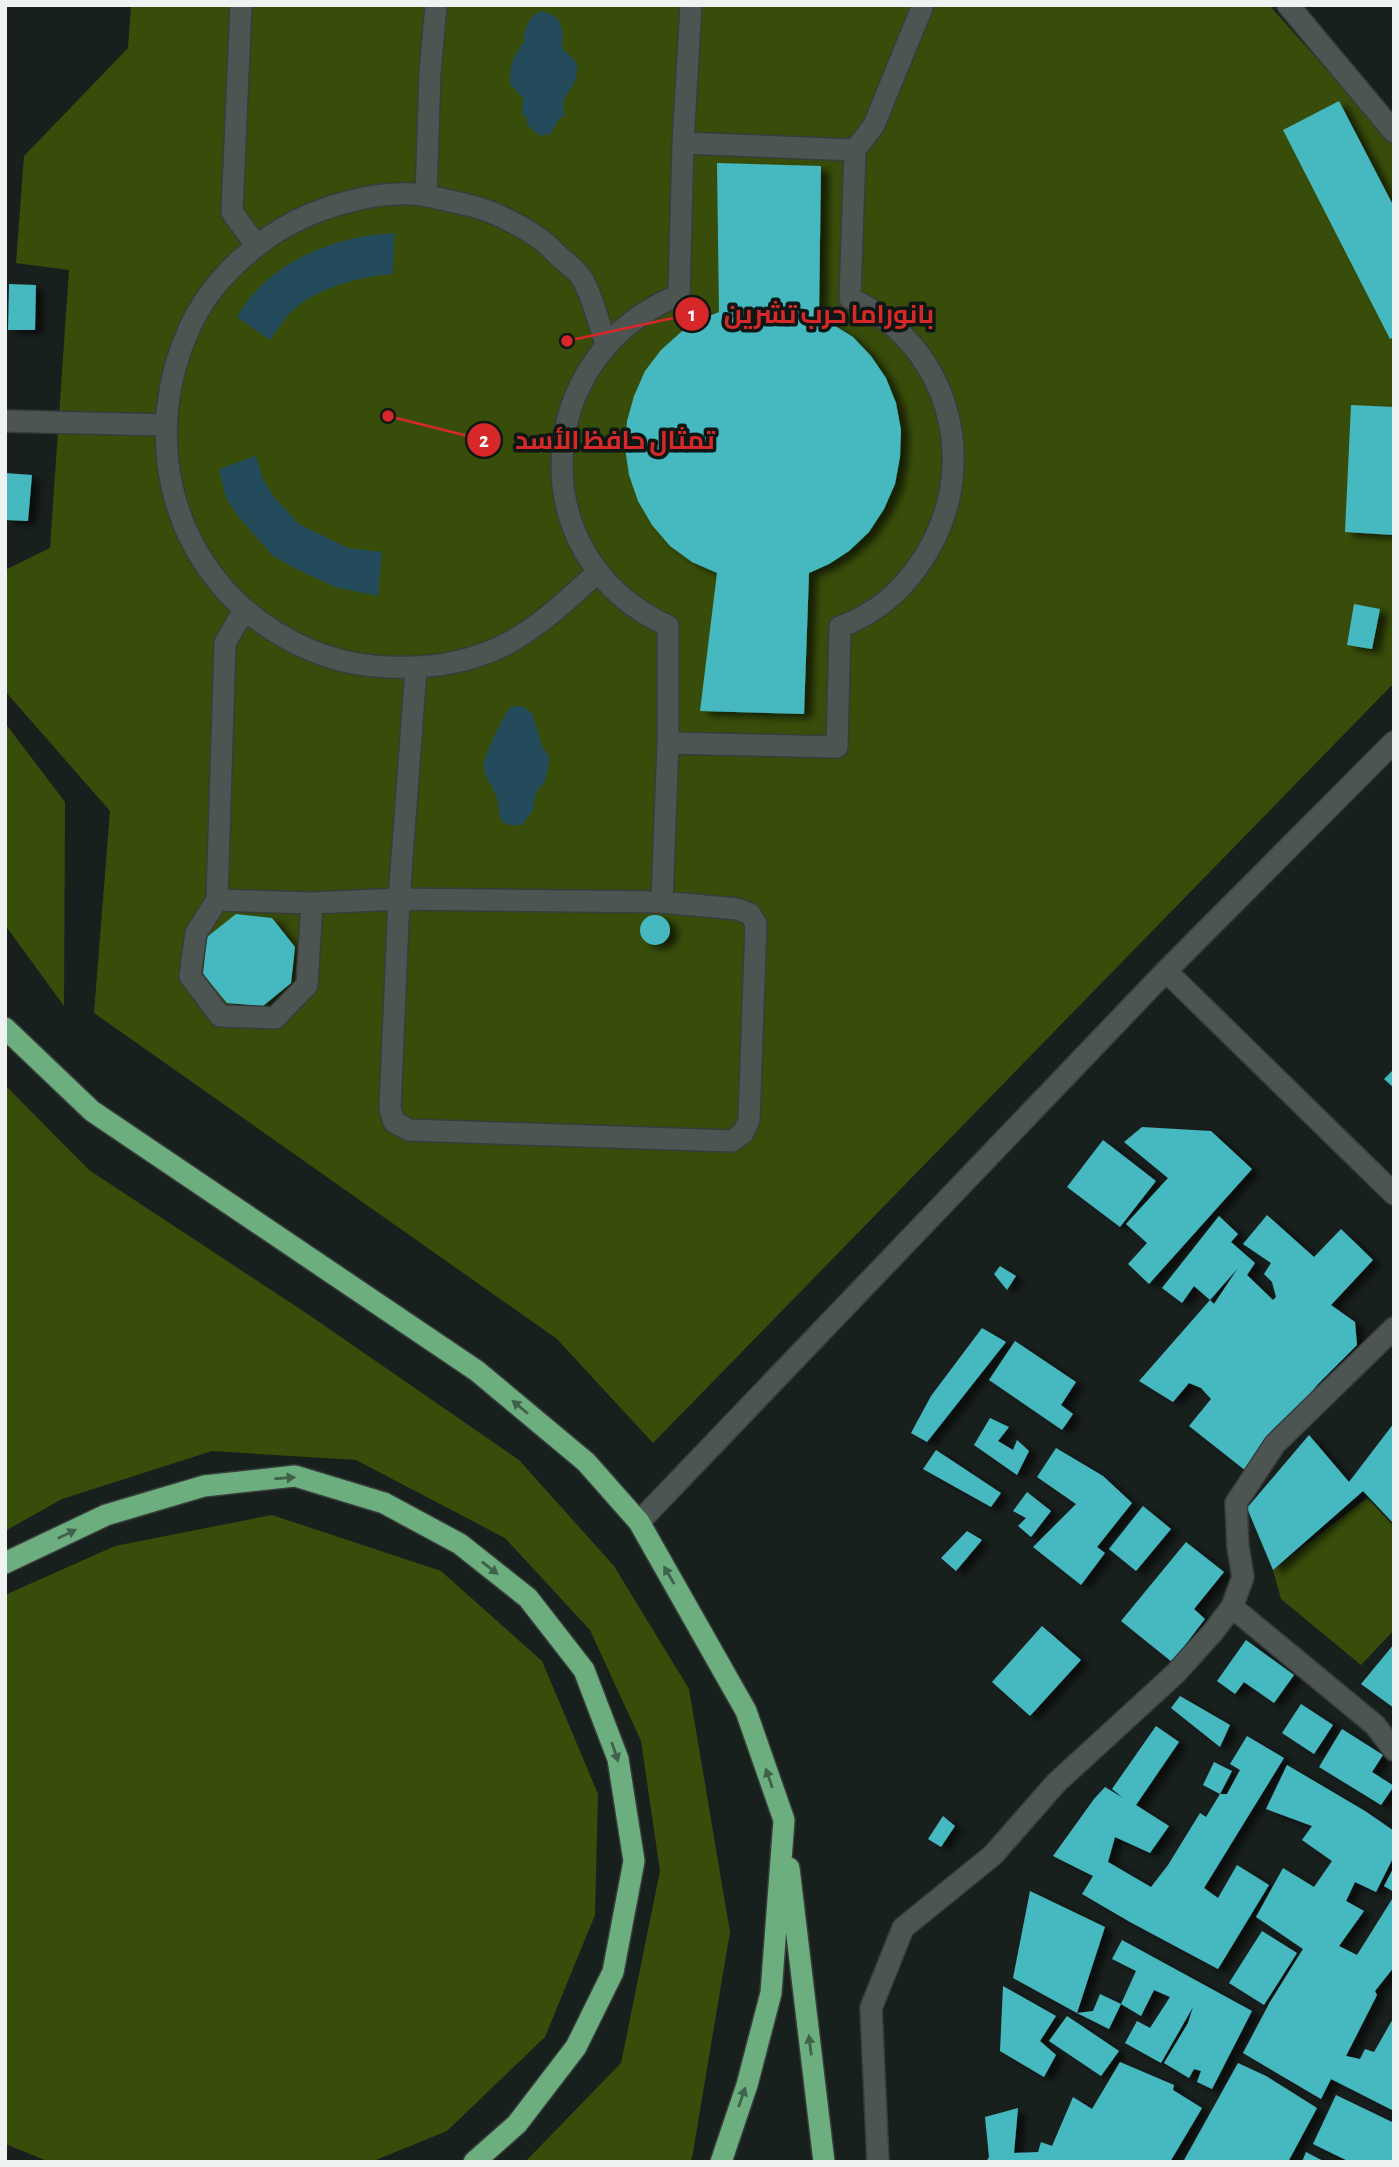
<svg xmlns="http://www.w3.org/2000/svg" width="1399" height="2167" font-family="'Alegreya Sans',Cairo,sans-serif">
<style>
.green{fill:#384d09}
.water{fill:#244b5b}
.building{fill:#45b8c0;filter:url(#shadow)}
.lines{fill:none;stroke-linecap:round;stroke-linejoin:round}
.minor-casing{stroke:#373d3b;stroke-width:24}
.highway-casing{stroke:#373d3b;stroke-width:24}
.minor{stroke:#4c5552;stroke-width:21}
.highway{stroke:#6dae7e;stroke-width:21}
.oneway{fill:#3e624a}
.leader{fill:none;stroke:#d62828;stroke-width:2.5}
.callout-dot{fill:#d62828;stroke:#0f1715;stroke-width:2.5}
.mark-label{font-size:21px;text-anchor:middle;font-weight:bold;fill:#fff}
.callout-label{font-size:26px;text-anchor:middle;font-weight:bold;fill:#d62828;stroke:#0f1715;stroke-width:7;stroke-linejoin:round;paint-order:stroke}
</style>
<defs>
<filter id="shadow"><feDropShadow dx="8" dy="4.5" stdDeviation="3.5" flood-color="#0009"/></filter>
</defs>
<rect width="100%" height="100%" fill="#18201e"/>
<!-- green -->
<path class="green" d="M131 5H1269L1394 145V683L653 1443 557 1339 94 1013 110 811 5 691V570L50 548 69 270 16 263 24 156 128 48Z
M5 723 65 802 64 1006 5 925Z
M5 1085 89 1170 309 1315 519 1460 614 1566 689 1689 730 1932 692 2158 689 2162H525L621 2063 660 1871 641 1741 590 1630 505 1538 356 1460 212 1451 62 1499 5 1531Z
M1367 1498 1394 1526V1630L1361 1665 1281 1599 1273 1570Z
M272 1515 441 1571 542 1661 598 1794 595 1915 545 2037 447 2131 371 2162H57L45 2160 5 2144V1595L115 1546Z"/>
<!-- water -->
<path class="water" d="M542 11C564 17 563 28 562 48L577 63C579 88 565 89 563 106 563 110 564 114 565 118L561 116 550 134 540 136 527 125V118L522 115 523 98 510 84C510 62 513 58 525 40L523 35C528 23 530 15 542 11Z
M394 233 393 274C361 276 313 289 290 313 283 321 277 331 270 340L237 317C268 262 334 236 394 233Z
M256 456 263 479 274 497 299 524 348 548 382 552 378 596 335 587 292 567 272 555 238 516 226 498 219 469Z
M522 706 532 713 542 746 550 758 545 781 536 793 533 810 522 825C492 828 503 811 495 793 490 781 483 777 484 763 486 751 503 718 510 707Z"/>
<!-- building -->
<path class="building" d="M1339 101 1394 207V337L1390 339 1283 130Z
M717 163 821 166 819 316 853 337 871 356 886 378 896 403 901 430 900 457 895 484 884 509 869 532 849 551 829 564 809 573 804 714 700 711 717 573 692 562 670 546 652 525 638 501 629 475 625 448 627 421 634 396 645 371 661 350 681 332 704 318 719 312Z
M9 284 36 285 35 330H8Z
M1351 405 1394 407V535L1345 532Z
M5 473 32 475 28 521 5 520Z
M1354 604 1380 609 1372 649 1347 645Z
M236 914 272 918 295 947 291 983 263 1006 227 1003 203 974 207 937Z
M640 930a15 15 0 1 1 30 0a15 15 0 1 1-30 0Z
M1394 1069V1088L1384 1079Z
M1142 1127 1211 1131 1252 1169 1149 1284 1128 1264 1147 1243 1126 1224 1168 1178 1124 1142Z
M1103 1140 1156 1181 1120 1227 1067 1187Z
M1267 1215 1314 1257 1341 1229 1373 1260 1331 1305 1355 1322 1357 1345 1318 1384 1246 1471 1189 1426 1211 1399 1201 1388 1189 1383 1173 1402 1139 1381 1210 1300 1214 1304 1238 1268 1210 1300 1194 1286 1182 1303 1162 1288 1219 1216 1238 1234 1231 1242 1255 1263 1247 1275 1273 1300 1276 1297 1272 1282 1264 1274 1271 1263 1243 1244Z
M1000 1266 1016 1276 1007 1290 994 1274Z
M982 1328 1006 1342 927 1442 911 1433 931 1396Z
M1015 1341 1076 1382 1061 1405 1073 1414 1062 1430 989 1380Z
M990 1418 1009 1427 998 1441 1013 1450 1017 1440 1029 1451 1017 1475 974 1445Z
M1394 1423V1524L1363 1491 1273 1570 1247 1508 1309 1435 1349 1482Z
M1056 1448 1103 1476 1132 1503 1097 1547 1105 1553 1081 1585 1033 1547 1076 1504 1037 1477Z
M936 1450 1001 1493 991 1507 923 1469Z
M1027 1492 1051 1511 1031 1537 1018 1526 1026 1518 1013 1511Z
M1143 1506 1171 1529 1136 1571 1109 1549Z
M967 1531 982 1540 956 1571 941 1558Z
M1186 1542 1224 1572 1194 1609 1205 1619 1172 1662 1121 1621Z
M1042 1626 1081 1660 1030 1716 992 1682Z
M1246 1640 1294 1675 1274 1703 1244 1682 1235 1694 1217 1681Z
M1394 1644V1708L1361 1684Z
M1180 1696 1230 1725 1220 1747 1171 1708Z
M1301 1704 1333 1725 1314 1754 1282 1733Z
M1156 1726 1179 1742 1136 1805 1169 1826 1150 1853 1115 1837 1108 1862 1151 1887 1168 1865 1200 1813 1206 1817 1220 1794H1227L1240 1770 1230 1764 1247 1736 1284 1758 1204 1888 1218 1898 1237 1865 1269 1885 1218 1969 1130 1922 1082 1894 1093 1876 1053 1856 1094 1799 1105 1787 1123 1798 1112 1789Z
M1342 1729 1383 1755 1372 1772 1394 1786 1381 1805 1319 1767Z
M1214 1762 1232 1771 1220 1794 1203 1785Z
M1287 1765 1365 1811 1394 1831V1856L1376 1892 1355 1882 1346 1901 1364 1911 1339 1946 1357 1955 1394 1896V1967L1375 1991 1377 1995 1346 2056 1360 2059 1365 2049 1374 2052 1394 2017V2111L1331 2079 1321 2099 1243 2053 1270 2002 1303 1949 1256 1917 1283 1868 1314 1887 1332 1861 1302 1840 1312 1826 1266 1809Z
M943 1816 955 1826 941 1847 928 1839Z
M1394 1867V1892L1384 1886Z
M1030 1891 1105 1927 1077 2013 1093 2011 1100 1994 1121 2004 1109 2029 1077 2013 1013 1978Z
M1262 1931 1297 1953 1264 2005 1229 1983Z
M1122 1940 1252 2011 1212 2089 1197 2082 1201 2071 1194 2069 1189 2078 1164 2063 1188 2023 1193 2007 1161 2063 1125 2043 1137 2021 1150 2028 1170 1997 1154 1990 1141 2016 1121 2004 1136 1971 1112 1959Z
M1003 1986 1056 2016 1040 2041 1056 2055 1044 2077 1000 2051Z
M1067 2016 1119 2051 1101 2076 1049 2041Z
M1120 2062 1174 2085 1173 2090 1202 2108 1170 2162H986L989 2157 985 2117 1018 2108 1014 2153 1038 2152 1041 2142 1052 2146 1073 2097 1092 2109Z
M1238 2063 1266 2076 1317 2108 1288 2162H1183Z
M1336 2095 1394 2123V2162H1350L1313 2144Z
M1306 2152 1325 2162H1302Z"/>
<g class="lines">
<defs>
<path id="minor" d="M241 5 232 212 256 245
M1288 5 1394 132
M683 143 855 150 850 298C954 347 984 473 919 565 900 593 872 615 840 627L837 747 668 743V626C520 559 530 355 679 295Z
M683 143 691 5
M855 150 874 125 923 5
M426 196 430 73 436 5
M5 421 165 425
M598 572C570 597 544 623 510 642 474 662 430 669 390 667 343 666 300 650 262 623 167 555 142 430 190 327 208 287 242 254 278 231 318 206 386 186 433 197 449 201 466 204 482 209 496 213 525 228 537 237 546 242 553 251 561 258 568 264 578 271 583 280 593 298 599 324 606 344
M244 610 225 643 217 900 196 933 190 976 220 1016 275 1018 307 985 312 903
M399 899 662 902 737 909 750 914 756 924 749 1120 743 1133 732 1141 409 1130 394 1122 390 1109Z
M217 900 312 903 399 899 416 669
M662 902 668 743
M1166 971 1394 1194
M639 1522 1166 971 1394 742
M1232 1607 1375 1725 1394 1750
M878 2162 871 2008 903 1928 993 1855 1056 1783 1176 1673 1213 1632 1232 1607 1243 1577 1238 1547 1236 1503 1275 1444 1394 1328"/>
<path id="highway" d="M5 1028 92 1111 477 1371 586 1462 639 1522 746 1711 784 1820 771 1993 747 2085 721 2162
M5 1563 106 1515 204 1486 295 1476 384 1503 460 1544 528 1598 584 1670 618 1759 634 1861 613 1972 576 2047 517 2124 474 2162
M789 1868 824 2162"/>
</defs>
<!-- minor casing -->
<use href="#minor" class="minor-casing"/>
<!-- highway casing -->
<use href="#highway" class="highway-casing"/>
<!-- minor -->
<use href="#minor" class="minor"/>
<!-- highway -->
<use href="#highway" class="highway"/>
</g>
<!-- one-way arrows -->
<defs><path id="oneway-solid" d="M-6-.8H1V-3.2L6.5 0L1 3.2V.8H-6Z" transform="scale(1.75)"/></defs>
<g class="oneway">
<use href="#oneway-solid" transform="translate(520 1407) rotate(-140)"/>
<use href="#oneway-solid" transform="translate(285 1478) rotate(-4)"/>
<use href="#oneway-solid" transform="translate(67 1534) rotate(-26)"/>
<use href="#oneway-solid" transform="translate(490 1568) rotate(38)"/>
<use href="#oneway-solid" transform="translate(669 1575) rotate(-120)"/>
<use href="#oneway-solid" transform="translate(615 1752) rotate(71)"/>
<use href="#oneway-solid" transform="translate(769 1778) rotate(-109)"/>
<use href="#oneway-solid" transform="translate(810 2045) rotate(-97)"/>
<use href="#oneway-solid" transform="translate(742 2097) rotate(-71)"/>
</g>
<!-- callouts -->
<path class="leader" d="M567 341L692 314M388 416L484 440"/>
<g class="callout-dot">
<circle cx="567" cy="341" r="7"/>
<circle cx="388" cy="416" r="7"/>
<circle cx="692" cy="314" r="18"/>
<circle cx="484" cy="440" r="18"/>
</g>
<g class="mark-label">
<text x="692" y="321">1</text>
<text x="484" y="447">2</text>
</g>
<g class="callout-label">
<text x="829" y="323">بانوراما حرب تشرين</text>
<text x="615" y="449">تمثال حافظ الأسد</text>
</g>
<!-- border -->
<rect width="1399" height="2167" fill="none" stroke="#eef3f1" stroke-width="14"/>
</svg>
